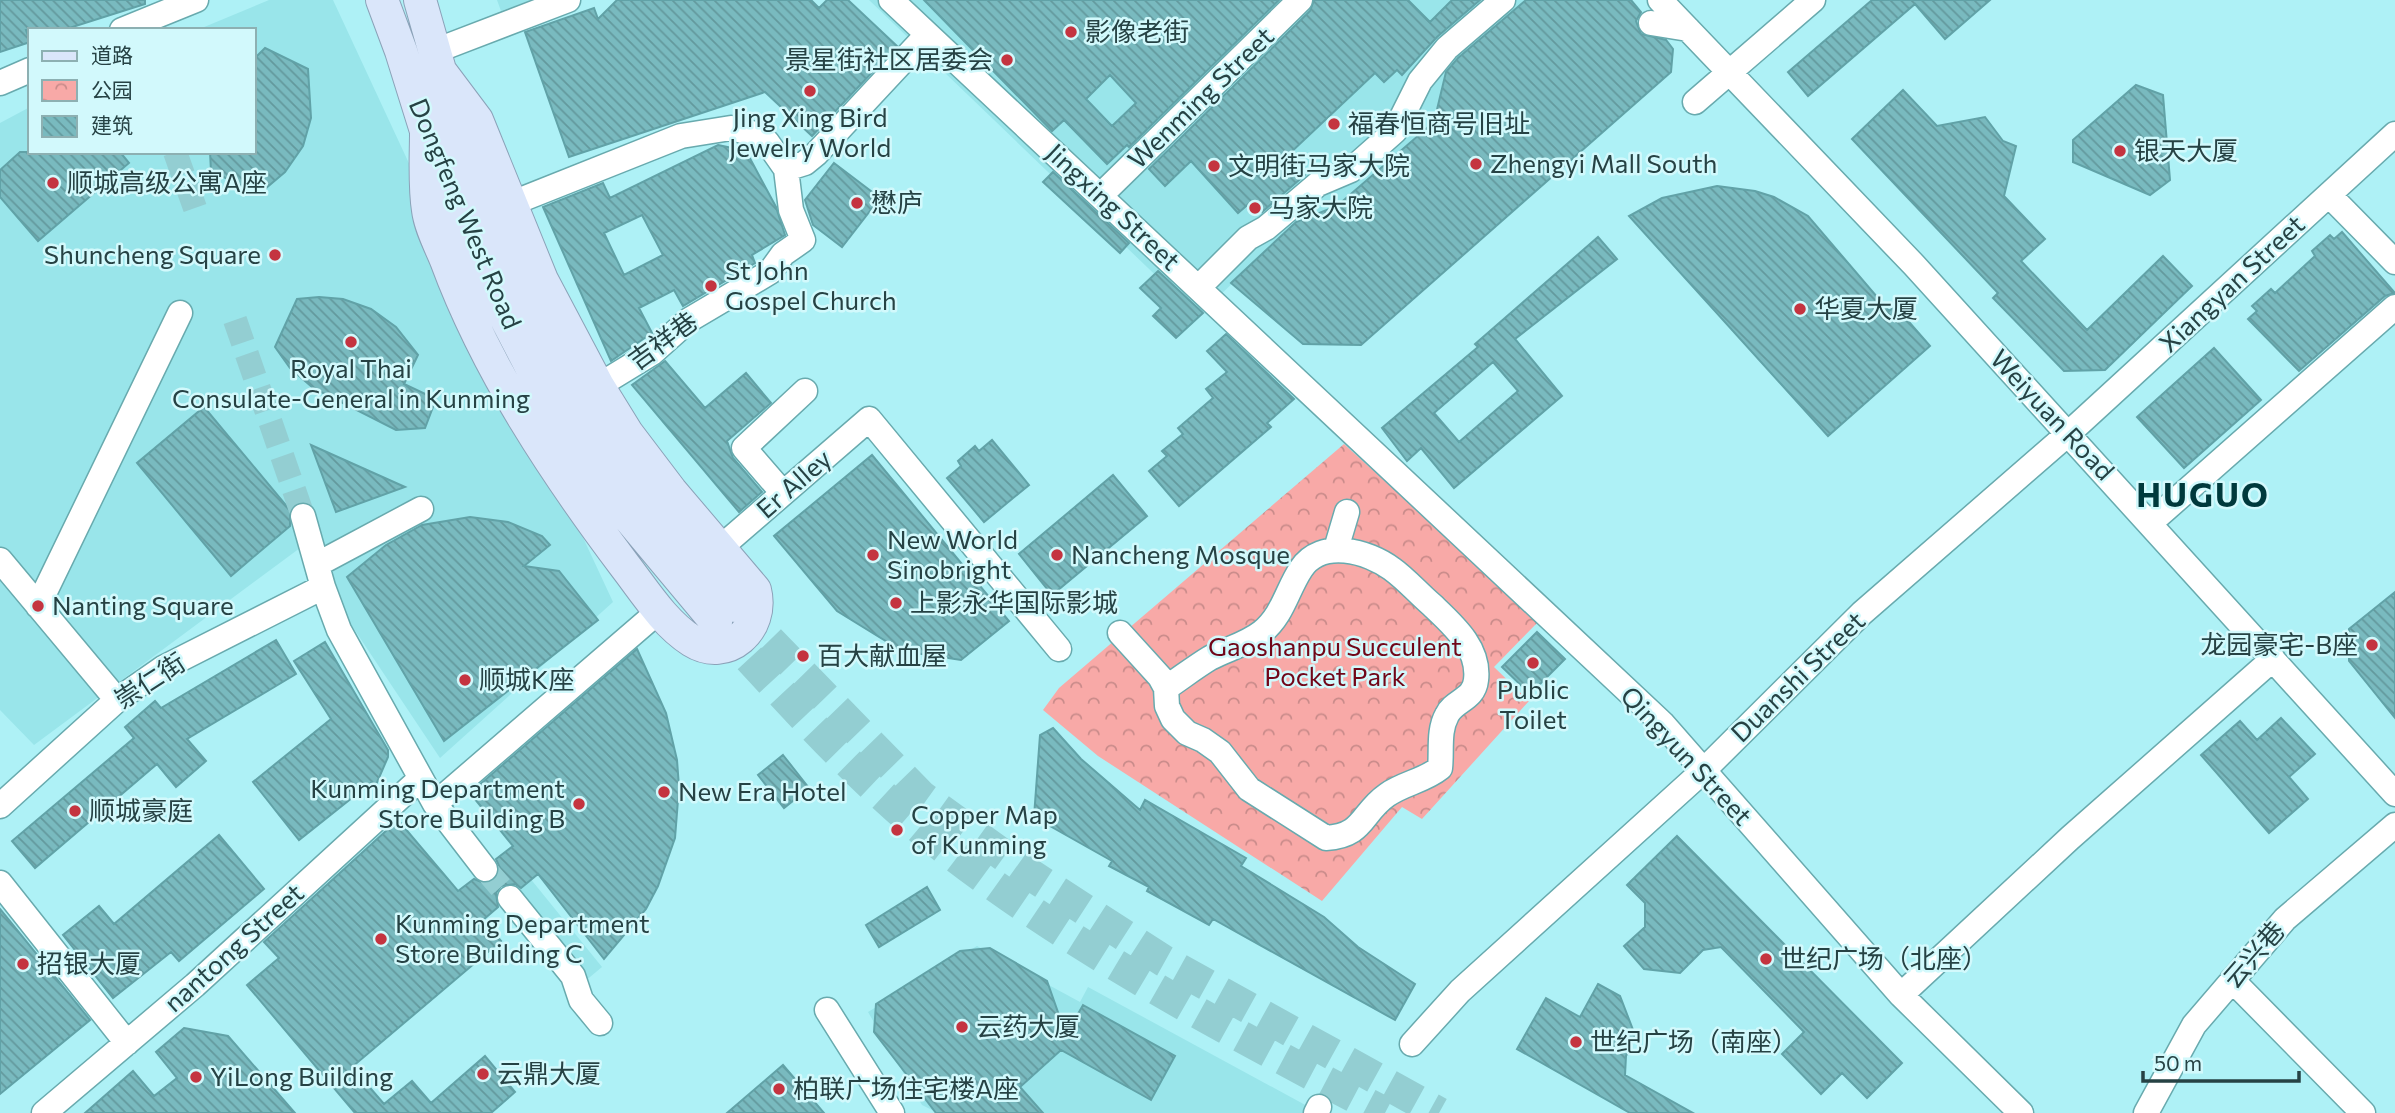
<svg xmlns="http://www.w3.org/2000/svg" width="2395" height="1113" font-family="Commissioner,'Noto Sans SC',sans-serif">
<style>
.built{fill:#99e5ea}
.park{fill:url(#park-crowns)}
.building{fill:url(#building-back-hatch);stroke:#61a2a7;stroke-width:2;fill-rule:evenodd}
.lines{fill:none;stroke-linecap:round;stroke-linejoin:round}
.minor-tunnel{stroke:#93ced2;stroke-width:24;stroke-dasharray:24 12;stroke-linecap:butt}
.major-tunnel{stroke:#93ced2;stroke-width:32;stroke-dasharray:32 16;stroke-linecap:butt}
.minor-casing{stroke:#68aaae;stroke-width:27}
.major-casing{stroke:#8ba2b8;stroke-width:34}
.minor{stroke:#fff;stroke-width:24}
.major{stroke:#dae6fa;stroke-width:32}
.poi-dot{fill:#c43440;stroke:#d2f9fc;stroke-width:2.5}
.labels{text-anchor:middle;stroke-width:5;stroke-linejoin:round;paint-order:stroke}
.poi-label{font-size:26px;fill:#264244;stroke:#d2f9fc;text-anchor:start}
.street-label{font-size:26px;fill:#264244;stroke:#d2f9fc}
.park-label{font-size:26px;fill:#710618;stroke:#d2f9fc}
.district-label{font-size:33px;font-weight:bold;letter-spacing:2px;fill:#00393c;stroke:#d2f9fc}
</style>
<defs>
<pattern id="park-crowns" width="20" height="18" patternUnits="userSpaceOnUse" patternTransform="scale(1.75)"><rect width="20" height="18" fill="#f8a9a7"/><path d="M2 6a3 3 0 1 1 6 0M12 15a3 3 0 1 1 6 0" fill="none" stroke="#c98b8a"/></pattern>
<pattern id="building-back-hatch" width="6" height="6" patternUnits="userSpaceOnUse" patternTransform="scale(1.75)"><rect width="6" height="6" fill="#79babf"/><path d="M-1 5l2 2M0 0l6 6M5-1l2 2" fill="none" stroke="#63999d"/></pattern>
</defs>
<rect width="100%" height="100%" fill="#aef1f6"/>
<!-- built -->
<path class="built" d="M269 0H333L613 602 440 758 300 548 34 745 0 710V123L30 107V152H254V30H197Z
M497 0H531L501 11Z
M869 0H1526L1434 122 1337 206 1298 221 1198 316Z
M512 856 602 967 584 982 493 872Z
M977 946 1080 1002 1088 987 1309 1107 1305 1113H1043L1031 1099 938 1113 922 1105 868 1012Z"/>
<!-- park -->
<path class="park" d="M1344 444 1539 621 1494 667 1529 701 1422 819 1402 807 1322 901 1098 756 1043 710 1059 688Z"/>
<!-- building -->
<path class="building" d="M0 0H145V4L63 30H26L30 42 0 52Z
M617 0H811L819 8 827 0H848L897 46 812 136 765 92 569 157 525 32 594 8 598 19Z
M924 0H1279L1129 147 1127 145 1107 164 1064 120 1052 131ZM1110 75 1136 103 1112 126 1086 99Z
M1314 0H1408L1430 22 1452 0H1480L1437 37 1402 75 1397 70 1384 82 1375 73 1288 155 1305 175 1262 212 1252 201 1238 213 1191 161 1165 186 1149 169 1310 11Z
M1526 0H1631L1641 12 1636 21 1641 34 1666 40 1673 49 1671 72 1361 345 1303 344 1231 283 1296 222 1337 206 1434 122 1446 72 1458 58Z
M1872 0H1990L1945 39 1915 4 1808 96 1788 72Z
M265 48 308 69 311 118 303 146 285 172 259 194 211 171 210 152H254V59Z
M2136 85 2163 95 2170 180 2150 195 2073 162V140Z
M1903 90 1937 126 1985 117 2003 141 2016 146 2004 196 2045 239 2021 261 2087 330 2163 256 2192 286 2105 370 2064 371 1993 298 1998 293 1852 139Z
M718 145 746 151 776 207 785 235 752 255 755 263 683 306 674 290 639 308 652 333 611 361 543 207 603 183 610 198ZM642 215 663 255 624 275 604 233Z
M20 152H120L129 163 38 241 0 197V170Z
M834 163 880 198 842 247 813 225 805 200Z
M1053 172 1129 243 1120 253 1043 182Z
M1717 186 1755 191 1774 197 1808 216 1889 311 1895 306 1930 346 1828 436 1629 216 1662 198Z
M2342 232 2395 293 2385 296 2299 371 2248 319 2257 311 2252 306 2271 289 2275 293 2315 256 2312 251 2330 235 2334 239Z
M1598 237 1617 259 1515 339 1562 396 1454 488 1421 448 1407 461 1382 428 1478 347 1475 344ZM1493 362 1518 391 1459 442 1434 413Z
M1158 271 1203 313 1176 338 1153 316 1161 308 1140 288Z
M319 297 343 299 371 309 396 327 418 355 404 384 436 399 425 428 396 430 313 388 290 368 275 347 297 299Z
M1226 334 1294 399 1267 423 1271 427 1179 506 1149 471 1167 456 1162 451 1183 434 1178 428 1213 398 1206 389 1227 372 1207 351Z
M2214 348 2261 400 2184 468 2137 417Z
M665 361 705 408 746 373 771 403 727 441 733 458 762 492 739 512 632 385Z
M204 407 290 510V526L231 576 137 463Z
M992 440 1029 485 984 522 947 478 961 466 958 461 975 446 979 451Z
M311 445 405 487 336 512Z
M872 455 1009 621 961 660 902 651 837 611 774 536Z
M1113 475 1147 516 1052 595 1019 554Z
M470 517 508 522 542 536 550 545 524 566 559 571 598 620 444 741 347 577 386 545 422 525Z
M2395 592V718L2349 661V629Z
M1537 632 1565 659 1530 694 1502 667Z
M276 640 296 674 187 739 206 761 176 787 157 764 35 868 12 841 134 738 125 727 155 701 161 708Z
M325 642 388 750V757L375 787 372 782 299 840 253 782 331 719 294 661Z
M637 649 666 713 677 760 679 787 675 838 658 886 646 909 604 959 538 874 521 888 515 884 501 886 496 893 498 907 483 920 501 941 352 1067 384 1104 412 1081 431 1103 485 1056 515 1092 491 1113H355L247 985 279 958 264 942 398 820 458 891 474 879 486 884 495 880 500 868 496 859 513 846 470 793Z
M2281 718 2315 754 2289 777 2308 799 2269 833 2201 755 2240 721 2257 740Z
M1053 728 1081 759 1140 810 1145 800 1246 858 1241 866 1324 917 1358 947 1415 984 1395 1020 1213 919 1209 925 1147 891 1149 887 1109 866 1112 861 1034 817 1040 735Z
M783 755 809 788 784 808 758 775Z
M219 835 264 889 179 961 171 952 113 998 63 935 99 906 114 924Z
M1677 836 1902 1063 1867 1098 1842 1073 1821 1094 1782 1054 1804 1032 1721 947 1703 950 1680 973 1644 969 1624 946 1645 927V903L1627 885Z
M927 887 940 910 879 947 866 925Z
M0 909 90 1020 0 1094Z
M990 948 1047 981 1066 1035 1083 1005 1175 1056 1151 1100 1061 1050 1020 1087 1043 1113H936L874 1032 876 1004 960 951Z
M1598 984 1620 996 1635 1035 1626 1056 1625 1075 1693 1113H1630L1517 1049 1546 998 1580 1017Z
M184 1028 228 1036 295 1113H85L133 1071 154 1096 177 1078 156 1052Z
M783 1065 824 1113H727Z"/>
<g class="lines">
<!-- minor-tunnel -->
<path class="minor-tunnel" d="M175 152 195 208
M235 320 303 516
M485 869 510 898"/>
<!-- major-tunnel -->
<path class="major-tunnel" d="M736 606 921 796 1031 875 1164 961 1439 1113
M717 623C789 701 860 782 943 847 1078 953 1233 1033 1385 1113"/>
<defs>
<path id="minor" d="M891 0 1662 723 1901 995 2021 1113
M1660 0 1914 265 2395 794
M1651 23 1688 29
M122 30 196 0
M435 51 568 0
M0 83 30 70
M1695 102 1813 0
M786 169 805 163 816 154 927 35
M1101 195 1300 0
M2329 195 2395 262
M510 204 681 136 731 128 751 133 767 142 786 169 791 210 803 240 783 254 770 272 689 320 652 353 598 386
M1199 287 1248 238 1266 228 1318 184 1351 170 1395 131 1420 81 1447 48 1503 0
M783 493 744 448 805 391
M303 516 323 587 339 630 435 804 485 869
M2150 523 2395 307
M720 548 869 419 1059 649
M1336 549 1347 512
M0 560 117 700
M318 564 421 509
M38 606 180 313
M1120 633 1160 677 1166 688 1167 706 1173 719 1187 733 1203 740 1220 752 1249 789 1326 838C1364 836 1361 813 1387 795 1404 783 1424 781 1440 768 1442 751 1438 731 1447 715 1454 700 1474 700 1476 680 1480 648 1453 625 1432 605 1419 594 1406 579 1392 569 1368 551 1321 538 1301 569 1287 590 1283 615 1262 632 1247 644 1227 649 1210 658 1195 667 1181 678 1166 688
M435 804 659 611
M0 806 117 700 163 668 323 587
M0 883 127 1043
M510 898 573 976 581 1000 600 1023
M2232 980 2363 1113
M1901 995 2070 838 2273 659
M827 1010 892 1113
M1412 1044 1460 991 1703 771 1862 613 2069 433 2395 134
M44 1113 195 985 420 779
M1316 1113 1319 1107
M2146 1113 2194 1025 2285 919 2395 825"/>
<path id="major" d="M382 0 401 51 426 131 488 284 553 409 615 501 716 622
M420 0 461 144 509 275 572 398 633 487 736 606
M426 131C426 157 424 185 428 210 430 227 440 245 446 260 487 371 555 473 625 566 645 592 664 623 692 641 727 663 765 629 755 590L671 491 627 433 598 386 542 280 477 120 441 72"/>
</defs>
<!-- minor casing -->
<use href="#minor" class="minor-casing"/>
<!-- major casing -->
<use href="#major" class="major-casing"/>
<!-- minor -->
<use href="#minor" class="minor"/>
<!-- major -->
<use href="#major" class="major"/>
</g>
<!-- markers -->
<g class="poi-dot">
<circle cx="1071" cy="32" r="7"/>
<circle cx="1007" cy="60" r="7"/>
<circle cx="810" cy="91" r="7"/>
<circle cx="1334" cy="124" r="7"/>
<circle cx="2120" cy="151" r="7"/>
<circle cx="1476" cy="164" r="7"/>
<circle cx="1214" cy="166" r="7"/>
<circle cx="53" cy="183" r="7"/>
<circle cx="857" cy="203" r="7"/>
<circle cx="1255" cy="208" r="7"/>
<circle cx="275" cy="255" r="7"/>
<circle cx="711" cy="286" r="7"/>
<circle cx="1800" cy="309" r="7"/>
<circle cx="351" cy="342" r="7"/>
<circle cx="873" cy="555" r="7"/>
<circle cx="1057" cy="555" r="7"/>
<circle cx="896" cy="603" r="7"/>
<circle cx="38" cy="606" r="7"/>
<circle cx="2372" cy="645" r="7"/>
<circle cx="803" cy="656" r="7"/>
<circle cx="1533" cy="663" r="7"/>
<circle cx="465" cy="680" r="7"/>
<circle cx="664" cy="792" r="7"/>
<circle cx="579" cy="804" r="7"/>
<circle cx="75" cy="811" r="7"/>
<circle cx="897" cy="830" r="7"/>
<circle cx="381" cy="939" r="7"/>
<circle cx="1766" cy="959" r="7"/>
<circle cx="23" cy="964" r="7"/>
<circle cx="962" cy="1027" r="7"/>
<circle cx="1576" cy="1042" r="7"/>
<circle cx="483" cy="1074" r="7"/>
<circle cx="196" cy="1077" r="7"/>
<circle cx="779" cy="1089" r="7"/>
</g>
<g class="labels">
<!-- poi labels -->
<g class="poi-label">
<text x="1085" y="41">影像老街</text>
<text x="993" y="69" text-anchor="end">景星街社区居委会</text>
<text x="810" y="127" text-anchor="middle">Jing Xing Bird<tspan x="810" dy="30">Jewelry World</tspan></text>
<text x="1348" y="133">福春恒商号旧址</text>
<text x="2134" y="160">银天大厦</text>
<text x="1490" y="173">Zhengyi Mall South</text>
<text x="1228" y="175">文明街马家大院</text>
<text x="67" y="192">顺城高级公寓A座</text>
<text x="871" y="212">懋庐</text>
<text x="1269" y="217">马家大院</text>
<text x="261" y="264" text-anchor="end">Shuncheng Square</text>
<text x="725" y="280">St John<tspan x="725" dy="30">Gospel Church</tspan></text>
<text x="1814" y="318">华夏大厦</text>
<text x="351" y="378" text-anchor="middle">Royal Thai<tspan x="351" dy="30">Consulate-General in Kunming</tspan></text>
<text x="887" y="549">New World<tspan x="887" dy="30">Sinobright</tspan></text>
<text x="1071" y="564">Nancheng Mosque</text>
<text x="910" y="612">上影永华国际影城</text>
<text x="52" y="615">Nanting Square</text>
<text x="2358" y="654" text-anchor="end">龙园豪宅-B座</text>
<text x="817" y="665">百大献血屋</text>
<text x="479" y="689">顺城K座</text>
<text x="1533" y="699" text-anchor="middle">Public<tspan x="1533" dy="30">Toilet</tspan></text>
<text x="565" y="798" text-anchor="end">Kunming Department<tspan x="565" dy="30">Store Building B</tspan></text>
<text x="678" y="801">New Era Hotel</text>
<text x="89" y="820">顺城豪庭</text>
<text x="911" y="824">Copper Map<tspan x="911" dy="30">of Kunming</tspan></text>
<text x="395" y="933">Kunming Department<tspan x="395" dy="30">Store Building C</tspan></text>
<text x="1780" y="968">世纪广场（北座）</text>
<text x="37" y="973">招银大厦</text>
<text x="976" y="1036">云药大厦</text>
<text x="1590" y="1051">世纪广场（南座）</text>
<text x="497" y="1083">云鼎大厦</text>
<text x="210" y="1086">YiLong Building</text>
<text x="793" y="1098">柏联广场住宅楼A座</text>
</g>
<!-- street labels -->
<g class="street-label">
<text transform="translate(1201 98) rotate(-44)" y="9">Wenming Street</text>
<text transform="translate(1113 207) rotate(43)" y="9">Jingxing Street</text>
<text transform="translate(465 214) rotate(67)" y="9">Dongfeng West Road</text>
<text transform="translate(2232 284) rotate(-43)" y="9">Xiangyan Street</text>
<text transform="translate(663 341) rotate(-36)" y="9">吉祥巷</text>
<text transform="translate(2052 415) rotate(47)" y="9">Weiyuan Road</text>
<text transform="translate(794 484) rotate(-41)" y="9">Er Alley</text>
<text transform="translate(1798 677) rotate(-44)" y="9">Duanshi Street</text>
<text transform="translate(150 681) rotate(-33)" y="9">崇仁街</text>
<text transform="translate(1686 756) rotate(47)" y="9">Qingyun Street</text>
<text transform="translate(234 948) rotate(-42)" y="9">nantong Street</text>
<text transform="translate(2254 955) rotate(-49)" y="9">云兴巷</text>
</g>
<!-- park labels -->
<g class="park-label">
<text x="1335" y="656">Gaoshanpu Succulent<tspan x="1335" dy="30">Pocket Park</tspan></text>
</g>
<!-- district labels -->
<g class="district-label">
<text x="2203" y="507">HUGUO</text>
</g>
</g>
<!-- legend -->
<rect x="28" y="28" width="228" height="126" fill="#d2f9fc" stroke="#8db0b2" stroke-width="2"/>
<rect x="42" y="51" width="35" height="10" fill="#dae6fa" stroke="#8db0b2" stroke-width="2"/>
<text x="91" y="63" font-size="21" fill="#264244">道路</text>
<rect x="42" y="80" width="35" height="21" fill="url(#park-crowns)" stroke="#8db0b2" stroke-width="2"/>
<text x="91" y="98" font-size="21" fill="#264244">公园</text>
<rect x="42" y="116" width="35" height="21" fill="url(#building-back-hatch)" stroke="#8db0b2" stroke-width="2"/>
<text x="91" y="133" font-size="21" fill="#264244">建筑</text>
<!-- scale -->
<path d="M2143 1071v10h156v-10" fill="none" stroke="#264244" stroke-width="3.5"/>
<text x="2154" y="1071" font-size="21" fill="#264244" stroke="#d2f9fc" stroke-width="5" paint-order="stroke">50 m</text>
</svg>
